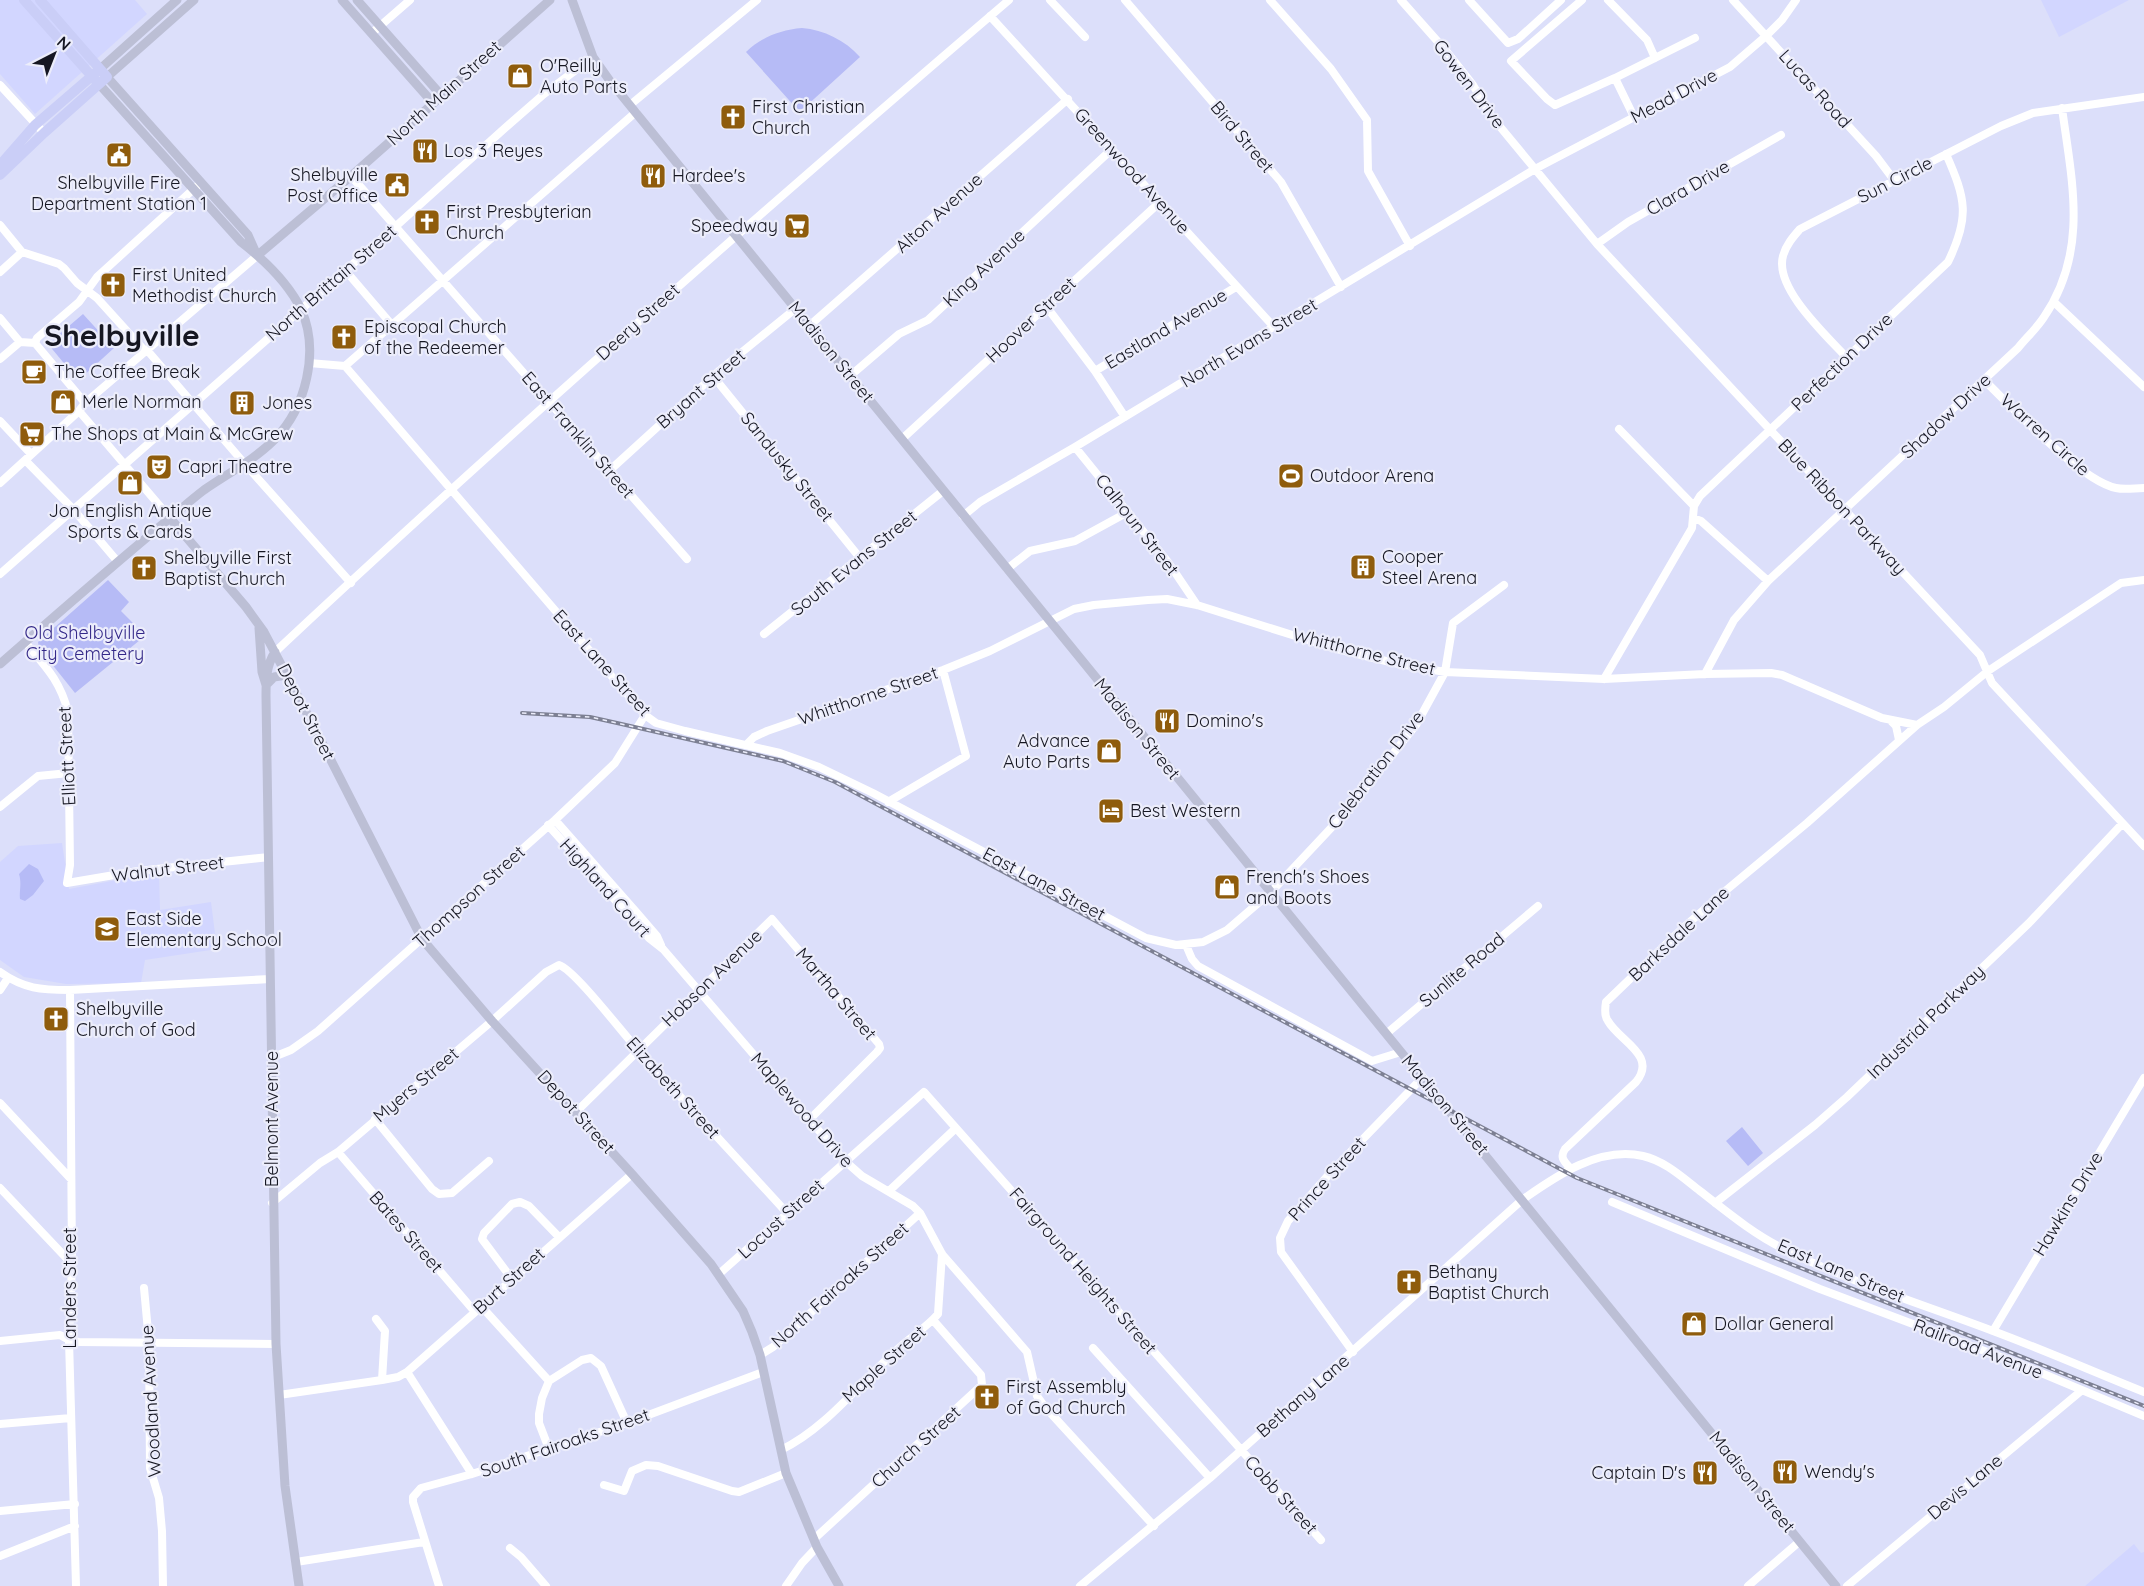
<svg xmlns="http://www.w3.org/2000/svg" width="2144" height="1586" font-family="Quicksand,sans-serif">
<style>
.built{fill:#d2d6ff}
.green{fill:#b6bbf6}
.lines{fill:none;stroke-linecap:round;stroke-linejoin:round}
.minor{stroke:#fff;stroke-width:8}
.major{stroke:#bcbfd5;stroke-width:9}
.highway{stroke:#cacef7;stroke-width:10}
.rail-casing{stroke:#7d8093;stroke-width:4}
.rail{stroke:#ecedfb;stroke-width:1.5;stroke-dasharray:4.5;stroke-linecap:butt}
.labels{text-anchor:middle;stroke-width:4.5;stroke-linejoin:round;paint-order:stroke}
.poi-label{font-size:18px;fill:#161722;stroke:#ecedfb;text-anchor:start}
.street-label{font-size:18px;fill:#161722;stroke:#ecedfb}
.park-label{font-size:18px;fill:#342989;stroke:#ecedfb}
.town-label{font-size:30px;font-weight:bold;fill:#161722;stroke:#ecedfb}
</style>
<rect width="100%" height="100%" fill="#dcdffa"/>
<!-- built -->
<path class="built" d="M0 0H135L147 14 35 114 0 74Z
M2041 0H2129L2059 37Z
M62 843 69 889 159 872 160 910 211 902 217 949 145 960 141 983 66 984 24 977 0 960V862L18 846Z
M2134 1544 2141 1553 2144 1552V1586H2085Z"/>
<!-- green -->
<path class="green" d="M802 28C824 30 845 40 860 57L803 109H797L746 52C762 37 780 30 802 28Z
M83 314 114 348 80 379H77L48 344Z
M108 580 129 602 121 611 136 626 133 629 140 640 75 693 39 648 38 642Z
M29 864 38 869 44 881 33 895 25 901 20 899C19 891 22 884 19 874Z
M1742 1127 1763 1153 1748 1166 1726 1141Z"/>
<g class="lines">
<!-- minor -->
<path class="minor" d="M1050 0 1085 37
M1125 0 1281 182 1341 287
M1270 0 1331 69 1367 120 1368 171 1410 246
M1401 0 1447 52 1473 85 1492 117 1597 244 1980 655 1992 683 2144 846
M1469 0 1508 43 1518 39 1561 0
M1582 0 1511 61 1547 99 1555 105 1615 78 1695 38
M1608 0 1647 40 1655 58
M1733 0 1876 156 1894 180
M990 16 1274 327
M372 33 410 0
M1615 78 1634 117
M0 85 44 133
M630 105 757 0
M351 176 687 559
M0 225 22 252 59 264 64 268 77 283 97 298 145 351
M1597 244 1628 222 1781 135
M345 270 392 325
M0 272 22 252
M2054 302 2144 387
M1046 306 1095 371 1125 417
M0 318 20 342 35 343
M809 326 1068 99
M35 343 37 338 79 302 97 277 197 186
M35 343 85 403
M147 350 244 463 351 583
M0 359 20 342
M1848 359C1827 336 1774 288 1783 256 1786 245 1793 237 1800 229L2001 126 2033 113 2144 97
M309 363 345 366 645 715 656 723 685 731 780 753 819 767 873 793 1146 938 1176 945 1203 942 1227 930 1270 893 1347 811 1416 725 1445 672 1453 623 1504 585
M345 366 636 112
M1095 371 1236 287
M713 376 860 558
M850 376 899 334 928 320 1111 150
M1984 380C2012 407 2081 481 2116 488 2125 490 2135 488 2144 488
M79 411 170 518
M0 421 31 454
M1619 429 1694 506
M902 439 1160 202
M1075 447 1168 562 1197 605
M25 460 73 509 118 562
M609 471 720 370 795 309
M0 483 79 411 85 403 258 255
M963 516 980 502 1075 447 1535 169 1730 67 1766 36 1782 20 1796 0
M1693 518 1701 521 1768 581
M1007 569 1030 551 1075 541 1128 512
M0 574 395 227 505 128 544 94 593 57
M764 634 943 491
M25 642C45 666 60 680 68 712L70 865 67 883 138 871 269 857
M275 652C514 428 760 213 1009 0
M1705 674 1734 620 1768 581 2018 348C2026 338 2037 328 2044 317 2089 251 2072 182 2062 108
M1604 679 1692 528 1694 506 1700 496 1948 262C1970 217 1966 199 1946 154
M1890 720 1896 726 1899 740
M746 745 754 737 767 731 943 670 990 651 1074 609 1094 605 1148 600 1167 599 1197 605 1337 649 1394 663 1445 672 1604 679 1705 674 1771 673 1782 675 1882 718 1917 725 1944 707 1988 671 2121 583 2144 580
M888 802 966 756 943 670
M0 807 38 776 69 773
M555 820 637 913 657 936 661 945
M548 825 649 938 663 949 845 1161 862 1176 913 1206 920 1213 942 1254 1027 1352 1037 1396 1045 1407 1154 1526
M1186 945 1192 959 1198 966 1372 1061 1401 1052
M0 972C24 989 41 990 70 990L270 979
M0 990 8 978
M70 990 72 1264 69 1340 76 1586
M1386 1034 1538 906
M271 1058 291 1050 318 1031 555 820 615 763 645 715
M0 1103 70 1178
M576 1112 772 919 879 1044 880 1048 877 1052 809 1120
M375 1119 432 1189 439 1194 452 1193 489 1161
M338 1152 475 1312
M1571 1169C1565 1162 1559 1158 1565 1149L1636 1082C1658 1055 1619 1041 1608 1021 1604 1016 1605 1008 1606 1002L1683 928 1724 892 1807 823 1917 725
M0 1188 72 1264
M889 1191 956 1128
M1612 1202 1820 1289 2027 1367 2144 1416
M272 1203 320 1163 338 1152 492 1021 546 972 559 965C575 970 624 1035 639 1051 688 1106 738 1159 787 1213
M1715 1203 1815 1125 1847 1097 2029 923 2122 824
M719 1274 924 1092 1321 1540
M512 1279 482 1239 484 1233 512 1204 520 1202 529 1206 559 1237
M144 1288 149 1342 150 1468 159 1498 162 1531 163 1586
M481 1306 549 1381
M376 1319 385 1331 382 1380
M1993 1331 2144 1078
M0 1341 60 1335 69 1340 79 1342 276 1344
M1093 1348 1210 1478
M1353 1352 1281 1252 1280 1238 1288 1221 1332 1171 1423 1077
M760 1355 773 1347 920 1213
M407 1372 472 1474
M279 1395 382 1380 398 1377 407 1372 632 1174
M0 1424 71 1418
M549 1449 539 1423V1414L542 1398 549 1381 582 1360 591 1358 601 1366 627 1423
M781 1450C828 1427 861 1381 900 1347 912 1336 927 1327 938 1314L942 1254
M604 1485 624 1491 632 1471 646 1465 658 1466 732 1491 739 1492 786 1473
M0 1511 75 1504
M814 1539 982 1385 981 1375 933 1320
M510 1548 521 1557 546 1586
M0 1556 75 1526
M296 1562 424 1542
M439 1586 413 1502V1497L421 1488 472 1474 627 1423 763 1372
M786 1586 802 1563 817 1547
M1080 1586 1210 1478 1522 1200C1556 1176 1599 1146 1643 1156 1665 1161 1683 1178 1700 1191 1726 1211 1752 1233 1782 1248 1849 1282 1922 1304 1993 1331 2044 1350 2094 1372 2144 1392
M1748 1586 1799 1542
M1847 1586 2081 1391 2078 1389"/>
<!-- major -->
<path class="major" d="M194 0 107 77 248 235 256 253
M342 0 433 103
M357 0 441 95
M572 0 593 57 610 81 1836 1586
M100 69 177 0
M258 255 350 177 550 0
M170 518 246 607 264 632 313 725 422 939 492 1021 632 1174 711 1264 743 1311 752 1332 760 1355 786 1473 817 1547 839 1586
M259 628 262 672 266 685 274 677 287 675
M275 652C266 666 266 680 266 696L276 1344 285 1486 299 1586
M0 664C56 615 112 566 169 519 181 509 192 499 204 490 227 474 254 460 274 440 306 408 320 351 301 309 288 283 263 259 241 242L99 84"/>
<!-- highway -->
<path class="highway" d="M24 0 96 81
M0 165 35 125 100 69
M0 175 44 133 107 77 40 0"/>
<defs>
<path id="rail" d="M522 713 590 717 617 723 783 761 835 782 1577 1178 2144 1406"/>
</defs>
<!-- rail casing -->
<use href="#rail" class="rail-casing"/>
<!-- rail -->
<use href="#rail" class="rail"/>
</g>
<!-- icons -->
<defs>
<symbol id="shop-square" viewBox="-11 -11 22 22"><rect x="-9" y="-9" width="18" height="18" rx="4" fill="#8f5c0c" stroke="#ecedfb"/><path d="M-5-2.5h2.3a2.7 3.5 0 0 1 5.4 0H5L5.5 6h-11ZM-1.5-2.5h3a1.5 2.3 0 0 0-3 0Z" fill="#fff"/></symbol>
<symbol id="church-square" viewBox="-11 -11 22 22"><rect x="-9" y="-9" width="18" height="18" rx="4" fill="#8f5c0c" stroke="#ecedfb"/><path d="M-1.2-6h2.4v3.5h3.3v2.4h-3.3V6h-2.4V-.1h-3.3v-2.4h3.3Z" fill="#fff"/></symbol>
<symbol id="restaurant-square" viewBox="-11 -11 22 22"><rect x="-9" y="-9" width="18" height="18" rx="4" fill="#8f5c0c" stroke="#ecedfb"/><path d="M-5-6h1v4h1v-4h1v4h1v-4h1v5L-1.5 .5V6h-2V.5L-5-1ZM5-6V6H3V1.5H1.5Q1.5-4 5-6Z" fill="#fff"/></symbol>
<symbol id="civic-square" viewBox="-11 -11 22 22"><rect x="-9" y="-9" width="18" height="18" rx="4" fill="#8f5c0c" stroke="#ecedfb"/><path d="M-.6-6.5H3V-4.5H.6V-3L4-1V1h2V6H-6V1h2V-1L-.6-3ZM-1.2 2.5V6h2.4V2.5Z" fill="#fff"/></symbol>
<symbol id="supermarket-square" viewBox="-11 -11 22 22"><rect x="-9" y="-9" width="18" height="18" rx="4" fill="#8f5c0c" stroke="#ecedfb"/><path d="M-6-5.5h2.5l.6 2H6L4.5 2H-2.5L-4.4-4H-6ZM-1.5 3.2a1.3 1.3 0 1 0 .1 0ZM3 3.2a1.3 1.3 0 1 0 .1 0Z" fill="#fff"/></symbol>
<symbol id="cafe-square" viewBox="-11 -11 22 22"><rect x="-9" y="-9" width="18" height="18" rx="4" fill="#8f5c0c" stroke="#ecedfb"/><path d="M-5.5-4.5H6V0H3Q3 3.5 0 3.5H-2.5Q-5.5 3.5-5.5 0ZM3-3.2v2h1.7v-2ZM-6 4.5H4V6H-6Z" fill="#fff"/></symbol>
<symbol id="building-square" viewBox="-11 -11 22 22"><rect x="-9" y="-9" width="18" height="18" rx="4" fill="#8f5c0c" stroke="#ecedfb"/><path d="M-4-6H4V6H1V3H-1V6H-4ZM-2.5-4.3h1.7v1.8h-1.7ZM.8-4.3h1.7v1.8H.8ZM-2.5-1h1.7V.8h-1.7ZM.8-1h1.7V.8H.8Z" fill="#fff"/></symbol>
<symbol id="theatre-square" viewBox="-11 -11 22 22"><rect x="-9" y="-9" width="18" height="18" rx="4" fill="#8f5c0c" stroke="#ecedfb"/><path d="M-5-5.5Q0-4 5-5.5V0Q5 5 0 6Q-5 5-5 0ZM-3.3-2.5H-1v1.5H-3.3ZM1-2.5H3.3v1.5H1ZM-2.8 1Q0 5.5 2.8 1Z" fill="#fff"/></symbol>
<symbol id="stadium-square" viewBox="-11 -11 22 22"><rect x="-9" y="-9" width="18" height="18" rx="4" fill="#8f5c0c" stroke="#ecedfb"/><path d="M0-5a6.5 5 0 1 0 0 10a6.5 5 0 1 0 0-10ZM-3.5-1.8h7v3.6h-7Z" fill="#fff"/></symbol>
<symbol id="hotel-square" viewBox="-11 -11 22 22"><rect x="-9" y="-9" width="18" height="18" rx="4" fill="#8f5c0c" stroke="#ecedfb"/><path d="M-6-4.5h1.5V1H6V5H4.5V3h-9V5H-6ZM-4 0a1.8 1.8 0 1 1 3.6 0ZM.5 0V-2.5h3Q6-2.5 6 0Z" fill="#fff"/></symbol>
<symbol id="school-square" viewBox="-11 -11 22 22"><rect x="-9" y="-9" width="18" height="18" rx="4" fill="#8f5c0c" stroke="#ecedfb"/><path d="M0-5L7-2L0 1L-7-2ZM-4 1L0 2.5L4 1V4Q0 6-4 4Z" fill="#fff"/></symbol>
</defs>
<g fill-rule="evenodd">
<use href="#shop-square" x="505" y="61" width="30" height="30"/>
<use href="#church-square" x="718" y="102" width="30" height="30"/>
<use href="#restaurant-square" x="410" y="136" width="30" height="30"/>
<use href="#civic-square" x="104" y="140" width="30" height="30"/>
<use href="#restaurant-square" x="638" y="161" width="30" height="30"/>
<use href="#civic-square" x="382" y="170" width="30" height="30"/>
<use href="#church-square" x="412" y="207" width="30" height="30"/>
<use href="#supermarket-square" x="782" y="211" width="30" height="30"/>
<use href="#church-square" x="98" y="270" width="30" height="30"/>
<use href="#church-square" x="329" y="322" width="30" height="30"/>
<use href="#cafe-square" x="19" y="357" width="30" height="30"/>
<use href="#shop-square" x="48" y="387" width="30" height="30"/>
<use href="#building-square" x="227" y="388" width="30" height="30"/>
<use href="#supermarket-square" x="17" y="419" width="30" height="30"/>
<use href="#theatre-square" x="144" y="452" width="30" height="30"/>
<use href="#stadium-square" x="1276" y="461" width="30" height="30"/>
<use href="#shop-square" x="115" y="468" width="30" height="30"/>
<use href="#building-square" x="1348" y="552" width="30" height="30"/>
<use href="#church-square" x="129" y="553" width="30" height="30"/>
<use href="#restaurant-square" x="1152" y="706" width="30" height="30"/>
<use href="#shop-square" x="1094" y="736" width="30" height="30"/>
<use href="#hotel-square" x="1096" y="796" width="30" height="30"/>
<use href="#shop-square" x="1212" y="872" width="30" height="30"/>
<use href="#school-square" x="92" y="914" width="30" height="30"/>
<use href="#church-square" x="41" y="1004" width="30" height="30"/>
<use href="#church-square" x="1394" y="1267" width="30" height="30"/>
<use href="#shop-square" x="1679" y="1309" width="30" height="30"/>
<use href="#church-square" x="972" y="1382" width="30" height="30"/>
<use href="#restaurant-square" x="1770" y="1457" width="30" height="30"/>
<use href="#restaurant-square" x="1690" y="1458" width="30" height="30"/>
</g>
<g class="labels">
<!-- poi labels -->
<g class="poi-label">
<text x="540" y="72">O'Reilly<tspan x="540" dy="21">Auto Parts</tspan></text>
<text x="752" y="113">First Christian<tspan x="752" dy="21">Church</tspan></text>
<text x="444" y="157">Los 3 Reyes</text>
<text x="378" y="181" text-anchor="end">Shelbyville<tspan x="378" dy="21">Post Office</tspan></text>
<text x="672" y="182">Hardee's</text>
<text x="119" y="189" text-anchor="middle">Shelbyville Fire<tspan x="119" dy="21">Department Station 1</tspan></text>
<text x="446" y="218">First Presbyterian<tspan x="446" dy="21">Church</tspan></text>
<text x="778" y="232" text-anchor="end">Speedway</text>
<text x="132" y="281">First United<tspan x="132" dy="21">Methodist Church</tspan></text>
<text x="364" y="333">Episcopal Church<tspan x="364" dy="21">of the Redeemer</tspan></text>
<text x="54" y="378">The Coffee Break</text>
<text x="82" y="408">Merle Norman</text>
<text x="262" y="409">Jones</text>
<text x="51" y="440">The Shops at Main &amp; McGrew</text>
<text x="178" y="473">Capri Theatre</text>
<text x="1310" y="482">Outdoor Arena</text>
<text x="130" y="517" text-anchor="middle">Jon English Antique<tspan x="130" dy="21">Sports &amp; Cards</tspan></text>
<text x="1382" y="563">Cooper<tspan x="1382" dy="21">Steel Arena</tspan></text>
<text x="164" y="564">Shelbyville First<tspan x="164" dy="21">Baptist Church</tspan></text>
<text x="1186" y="727">Domino's</text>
<text x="1090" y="747" text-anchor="end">Advance<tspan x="1090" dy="21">Auto Parts</tspan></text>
<text x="1130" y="817">Best Western</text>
<text x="1246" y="883">French's Shoes<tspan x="1246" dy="21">and Boots</tspan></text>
<text x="126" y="925">East Side<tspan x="126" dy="21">Elementary School</tspan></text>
<text x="76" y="1015">Shelbyville<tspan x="76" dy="21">Church of God</tspan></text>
<text x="1428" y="1278">Bethany<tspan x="1428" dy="21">Baptist Church</tspan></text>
<text x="1714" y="1330">Dollar General</text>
<text x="1006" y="1393">First Assembly<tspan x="1006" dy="21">of God Church</tspan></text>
<text x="1804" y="1478">Wendy's</text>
<text x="1686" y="1479" text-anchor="end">Captain D's</text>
</g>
<!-- street labels -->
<g class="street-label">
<text transform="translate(1469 84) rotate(53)" y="6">Gowen Drive</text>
<text transform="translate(1815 89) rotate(48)" y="6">Lucas Road</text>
<text transform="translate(444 93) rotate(-42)" y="6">North Main Street</text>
<text transform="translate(1674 96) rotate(-28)" y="6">Mead Drive</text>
<text transform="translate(1242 137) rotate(50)" y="6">Bird Street</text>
<text transform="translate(1132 171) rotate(48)" y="6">Greenwood Avenue</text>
<text transform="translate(1895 180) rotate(-27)" y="6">Sun Circle</text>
<text transform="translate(1688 188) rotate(-30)" y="6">Clara Drive</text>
<text transform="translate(939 213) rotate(-42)" y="6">Alton Avenue</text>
<text transform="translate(984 268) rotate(-43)" y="6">King Avenue</text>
<text transform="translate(331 283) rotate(-41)" y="6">North Brittain Street</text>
<text transform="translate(1031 320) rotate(-43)" y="6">Hoover Street</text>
<text transform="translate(638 322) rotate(-42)" y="6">Deery Street</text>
<text transform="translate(1166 329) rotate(-31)" y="6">Eastland Avenue</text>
<text transform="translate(1249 343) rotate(-31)" y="6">North Evans Street</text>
<text transform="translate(831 352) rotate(51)" y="6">Madison Street</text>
<text transform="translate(1842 362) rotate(-44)" y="6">Perfection Drive</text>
<text transform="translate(701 389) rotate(-41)" y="6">Bryant Street</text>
<text transform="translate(1946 416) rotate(-43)" y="6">Shadow Drive</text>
<text transform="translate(578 435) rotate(49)" y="6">East Franklin Street</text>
<text transform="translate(2045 435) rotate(42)" y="6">Warren Circle</text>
<text transform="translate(787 467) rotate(51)" y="6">Sandusky Street</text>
<text transform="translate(1842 507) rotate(47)" y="6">Blue Ribbon Parkway</text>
<text transform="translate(1137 525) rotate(52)" y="6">Calhoun Street</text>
<text transform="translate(854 563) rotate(-39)" y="6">South Evans Street</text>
<text transform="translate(1364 652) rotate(14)" y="6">Whitthorne Street</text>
<text transform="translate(602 663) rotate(48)" y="6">East Lane Street</text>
<text transform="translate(868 696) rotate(-19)" y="6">Whitthorne Street</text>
<text transform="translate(306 712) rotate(63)" y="6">Depot Street</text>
<text transform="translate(1137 729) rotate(51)" y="6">Madison Street</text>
<text transform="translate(67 756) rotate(-93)" y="6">Elliott Street</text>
<text transform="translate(1376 770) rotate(-52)" y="6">Celebration Drive</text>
<text transform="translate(168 869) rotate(-7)" y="6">Walnut Street</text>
<text transform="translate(1044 884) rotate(28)" y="6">East Lane Street</text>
<text transform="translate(605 888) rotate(48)" y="6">Highland Court</text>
<text transform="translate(469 897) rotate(-42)" y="6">Thompson Street</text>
<text transform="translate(1679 934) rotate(-43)" y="6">Barksdale Lane</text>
<text transform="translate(1462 970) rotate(-40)" y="6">Sunlite Road</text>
<text transform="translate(712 978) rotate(-44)" y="6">Hobson Avenue</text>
<text transform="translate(836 994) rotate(50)" y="6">Martha Street</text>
<text transform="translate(1926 1022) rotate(-44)" y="6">Industrial Parkway</text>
<text transform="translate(416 1085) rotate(-40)" y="6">Myers Street</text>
<text transform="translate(673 1088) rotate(48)" y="6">Elizabeth Street</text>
<text transform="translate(1445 1105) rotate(50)" y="6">Madison Street</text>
<text transform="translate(802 1110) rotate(49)" y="6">Maplewood Drive</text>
<text transform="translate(576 1112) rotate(48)" y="6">Depot Street</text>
<text transform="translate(272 1119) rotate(-90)" y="6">Belmont Avenue</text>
<text transform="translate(1327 1179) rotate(-48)" y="6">Prince Street</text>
<text transform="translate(2068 1204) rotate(-59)" y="6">Hawkins Drive</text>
<text transform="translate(781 1219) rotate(-42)" y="6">Locust Street</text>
<text transform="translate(406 1232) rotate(49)" y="6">Bates Street</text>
<text transform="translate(1083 1271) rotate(49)" y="6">Fairground Heights Street</text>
<text transform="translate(1841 1271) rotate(23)" y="6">East Lane Street</text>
<text transform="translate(509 1281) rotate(-42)" y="6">Burt Street</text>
<text transform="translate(840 1285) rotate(-42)" y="6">North Fairoaks Street</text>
<text transform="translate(70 1288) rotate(-90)" y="6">Landers Street</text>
<text transform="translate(1978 1349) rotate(21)" y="6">Railroad Avenue</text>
<text transform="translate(884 1364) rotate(-42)" y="6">Maple Street</text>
<text transform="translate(1303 1396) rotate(-41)" y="6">Bethany Lane</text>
<text transform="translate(151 1401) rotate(-93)" y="6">Woodland Avenue</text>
<text transform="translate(565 1443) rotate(-19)" y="6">South Fairoaks Street</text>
<text transform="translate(916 1447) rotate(-42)" y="6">Church Street</text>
<text transform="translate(1752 1482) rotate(51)" y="6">Madison Street</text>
<text transform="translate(1965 1487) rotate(-40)" y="6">Devis Lane</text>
<text transform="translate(1281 1495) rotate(48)" y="6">Cobb Street</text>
</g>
<!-- park labels -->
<g class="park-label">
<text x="85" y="639">Old Shelbyville<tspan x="85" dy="21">City Cemetery</tspan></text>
</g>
<!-- town labels -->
<g class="town-label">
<text x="122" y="346">Shelbyville</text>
</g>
</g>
<!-- north arrow -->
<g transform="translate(54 54) rotate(42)" stroke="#ecedfb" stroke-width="4.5" paint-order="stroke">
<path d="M0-4.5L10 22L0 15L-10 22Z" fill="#161722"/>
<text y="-9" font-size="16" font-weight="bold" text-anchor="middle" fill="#161722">N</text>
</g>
</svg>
